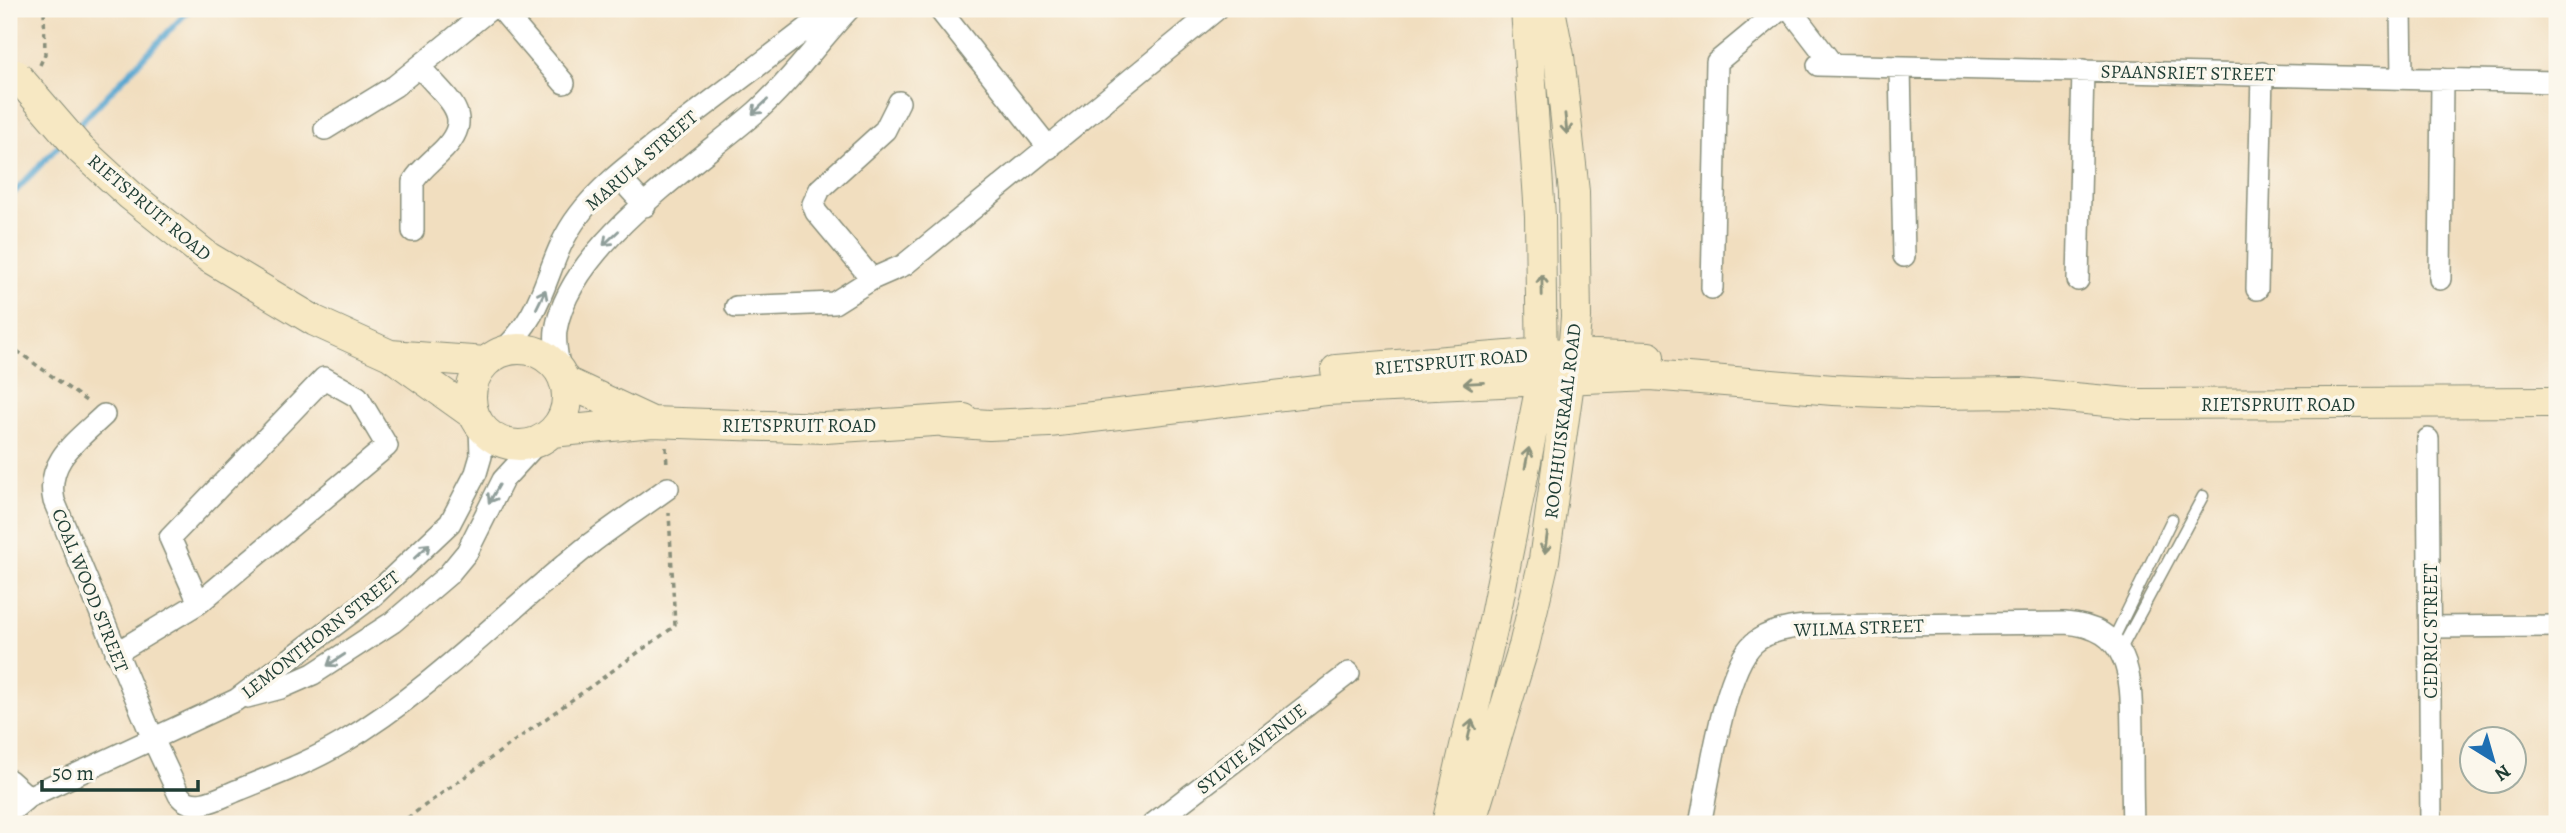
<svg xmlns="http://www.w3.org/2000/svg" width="2566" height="833" font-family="Alegreya,serif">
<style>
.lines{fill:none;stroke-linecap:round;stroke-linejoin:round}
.stream{stroke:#56a6d0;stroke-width:6}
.lane-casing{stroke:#888e7a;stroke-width:13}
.street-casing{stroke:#888e7a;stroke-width:24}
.secondary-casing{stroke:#888e7a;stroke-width:32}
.path{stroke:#888e7a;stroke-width:3.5;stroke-dasharray:5 5;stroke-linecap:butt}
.lane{stroke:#fff;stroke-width:10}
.street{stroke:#fff;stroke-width:21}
.secondary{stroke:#f7e8c3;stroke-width:30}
.secondary-bridge-casing{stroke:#888e7a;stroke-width:32;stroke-linecap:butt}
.secondary-bridge{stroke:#f7e8c3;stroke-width:30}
.oneway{stroke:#8f9e9a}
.oneway2{stroke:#8b927c}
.labels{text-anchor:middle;stroke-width:7;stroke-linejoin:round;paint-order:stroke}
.street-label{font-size:19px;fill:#1f3d34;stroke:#fbf7ec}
</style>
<rect width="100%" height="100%" fill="#fbf7ec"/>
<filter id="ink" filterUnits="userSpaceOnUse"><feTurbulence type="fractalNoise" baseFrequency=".0143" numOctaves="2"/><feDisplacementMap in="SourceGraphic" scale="14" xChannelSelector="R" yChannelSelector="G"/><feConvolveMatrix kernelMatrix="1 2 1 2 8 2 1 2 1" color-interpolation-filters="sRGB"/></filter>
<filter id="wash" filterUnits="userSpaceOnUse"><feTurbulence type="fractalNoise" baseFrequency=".00686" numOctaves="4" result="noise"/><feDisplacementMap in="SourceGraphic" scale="28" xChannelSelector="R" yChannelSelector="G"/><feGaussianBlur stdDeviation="1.57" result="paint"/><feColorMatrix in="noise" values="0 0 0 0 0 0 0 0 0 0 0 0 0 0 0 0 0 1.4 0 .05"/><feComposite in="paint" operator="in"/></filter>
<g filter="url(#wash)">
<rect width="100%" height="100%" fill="#f1debf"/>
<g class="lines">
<!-- stream -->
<path class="stream" d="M73 131 190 9
M9 198 63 141"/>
</g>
</g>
<g filter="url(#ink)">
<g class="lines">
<defs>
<path id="lane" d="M2112 642 2172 519
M2120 651 2203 496"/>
<path id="street" d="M501 9 564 83
M939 9 1049 148
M1790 9 1833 65
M2401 9 2402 77
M1818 65 2557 82
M1900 67 1904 256
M325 129 395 86 490 9
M618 176 645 206
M413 231V182C420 170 431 162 440 153 479 116 447 100 420 67
M872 279 816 212 813 204 820 189 885 130 899 102
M2440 279 2442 79
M2078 280 2083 70
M1712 288 1717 62 1781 9
M2257 289 2262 73
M736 307 834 303 872 279 904 265 1217 9
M500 353C551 308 543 262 579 215 602 184 636 160 666 136 721 93 777 52 832 9
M560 372C558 358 554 344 556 330 570 245 694 166 756 112 790 82 818 42 849 9
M104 415C78 440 45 461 54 501L153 739 179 795C194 815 222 796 241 789 275 775 310 762 342 743 433 689 508 609 590 544 615 525 642 507 668 488
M2428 439 2431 824
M2430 627 2557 626
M116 653 199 603 387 446 358 397 324 378 170 538 199 603
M247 697 281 688 313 674 393 622 448 575 467 552 503 480 538 442
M9 780 28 797
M9 813 28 797 236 700 372 597 450 523 476 473 481 456 480 427
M1153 824 1349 673
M1700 824C1709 783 1724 669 1754 643 1768 631 1788 628 1805 626L2065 623C2135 628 2131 682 2132 737 2132 766 2132 795 2133 824"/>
<path id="secondary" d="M80 149 130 195 208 257 315 321 390 355 474 415
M471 397a48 48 0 1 1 96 0a48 48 0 1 1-96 0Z
M390 355 486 362
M1336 370 1543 353 1649 357
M564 381 652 422
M945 422 989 425 1049 422 1326 390 1651 375 1833 390 1931 394 2021 393 2139 404 2557 402
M552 432 652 422 825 428 964 419
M1447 824 1494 621 1542 380 1540 216 1526 9
M1470 824 1524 646 1544 560 1573 354 1576 317 1574 192 1559 56 1550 9"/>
</defs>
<!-- lane casing -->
<use href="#lane" class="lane-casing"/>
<!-- street casing -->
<use href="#street" class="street-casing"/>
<!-- secondary casing -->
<use href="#secondary" class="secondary-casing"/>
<!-- path -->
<path class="path" d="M40 65 45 54 44 9
M9 345 89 403
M666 447 667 467
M399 824 675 626 669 513"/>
<!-- lane -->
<use href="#lane" class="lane"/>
<!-- street -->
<use href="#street" class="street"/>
<!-- secondary -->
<use href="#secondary" class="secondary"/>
<defs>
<path id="secondary-bridge" d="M16 75 80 149"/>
</defs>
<!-- secondary-bridge casing -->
<use href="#secondary-bridge" class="secondary-bridge-casing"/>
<!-- secondary-bridge -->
<use href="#secondary-bridge" class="secondary-bridge"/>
</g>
<!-- one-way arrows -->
<defs><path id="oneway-shaft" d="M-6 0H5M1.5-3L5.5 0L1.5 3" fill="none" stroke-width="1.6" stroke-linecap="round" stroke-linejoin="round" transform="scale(1.75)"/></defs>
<g class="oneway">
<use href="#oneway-shaft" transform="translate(760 107) rotate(136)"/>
<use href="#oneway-shaft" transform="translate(611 238) rotate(137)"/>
<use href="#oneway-shaft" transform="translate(541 299) rotate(-64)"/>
<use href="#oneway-shaft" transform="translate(494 494) rotate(120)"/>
<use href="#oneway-shaft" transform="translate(422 551) rotate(-43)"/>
<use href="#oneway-shaft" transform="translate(336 660) rotate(147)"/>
</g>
<g class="oneway2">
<use href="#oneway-shaft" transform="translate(1566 124) rotate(84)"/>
<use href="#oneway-shaft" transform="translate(1542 285) rotate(-91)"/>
<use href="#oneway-shaft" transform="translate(1474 383) rotate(177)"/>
<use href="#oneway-shaft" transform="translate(1527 458) rotate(-79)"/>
<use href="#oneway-shaft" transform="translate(1546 543) rotate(98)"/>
<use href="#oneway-shaft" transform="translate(1470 730) rotate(-77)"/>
</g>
</g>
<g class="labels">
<!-- street labels -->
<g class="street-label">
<text transform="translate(2188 72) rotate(1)" y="7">SPAANSRIET STREET</text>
<text transform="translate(641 160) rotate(-41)" y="7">MARULA STREET</text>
<text transform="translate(150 207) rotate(40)" y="7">RIETSPRUIT ROAD</text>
<text transform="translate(1451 361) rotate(-5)" y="7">RIETSPRUIT ROAD</text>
<text x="2278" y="411">RIETSPRUIT ROAD</text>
<text transform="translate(1562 421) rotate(-83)" y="7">ROOIHUISKRAAL ROAD</text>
<text x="799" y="432">RIETSPRUIT ROAD</text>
<text transform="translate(91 590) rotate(68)" y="7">COAL WOOD STREET</text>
<text transform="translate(1859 627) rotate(-2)" y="7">WILMA STREET</text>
<text transform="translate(2430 631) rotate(-90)" y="7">CEDRIC STREET</text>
<text transform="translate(320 634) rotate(-38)" y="7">LEMONTHORN STREET</text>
<text transform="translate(1251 748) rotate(-38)" y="7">SYLVIE AVENUE</text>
</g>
</g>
<!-- margin -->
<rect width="2566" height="833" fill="none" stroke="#fbf7ec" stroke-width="35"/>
<!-- north arrow -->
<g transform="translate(2493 760) rotate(143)"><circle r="33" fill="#fbf7ec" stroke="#a3ada2" stroke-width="2"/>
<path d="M0-5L12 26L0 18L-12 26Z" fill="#1f6fb2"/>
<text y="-10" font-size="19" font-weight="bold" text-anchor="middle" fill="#1f3d34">N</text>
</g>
<!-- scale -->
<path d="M42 780v10h156v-10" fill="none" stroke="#1f3d34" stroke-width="3.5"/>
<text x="52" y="780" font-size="21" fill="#1f3d34" stroke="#fbf7ec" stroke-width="5" paint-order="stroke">50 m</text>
</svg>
